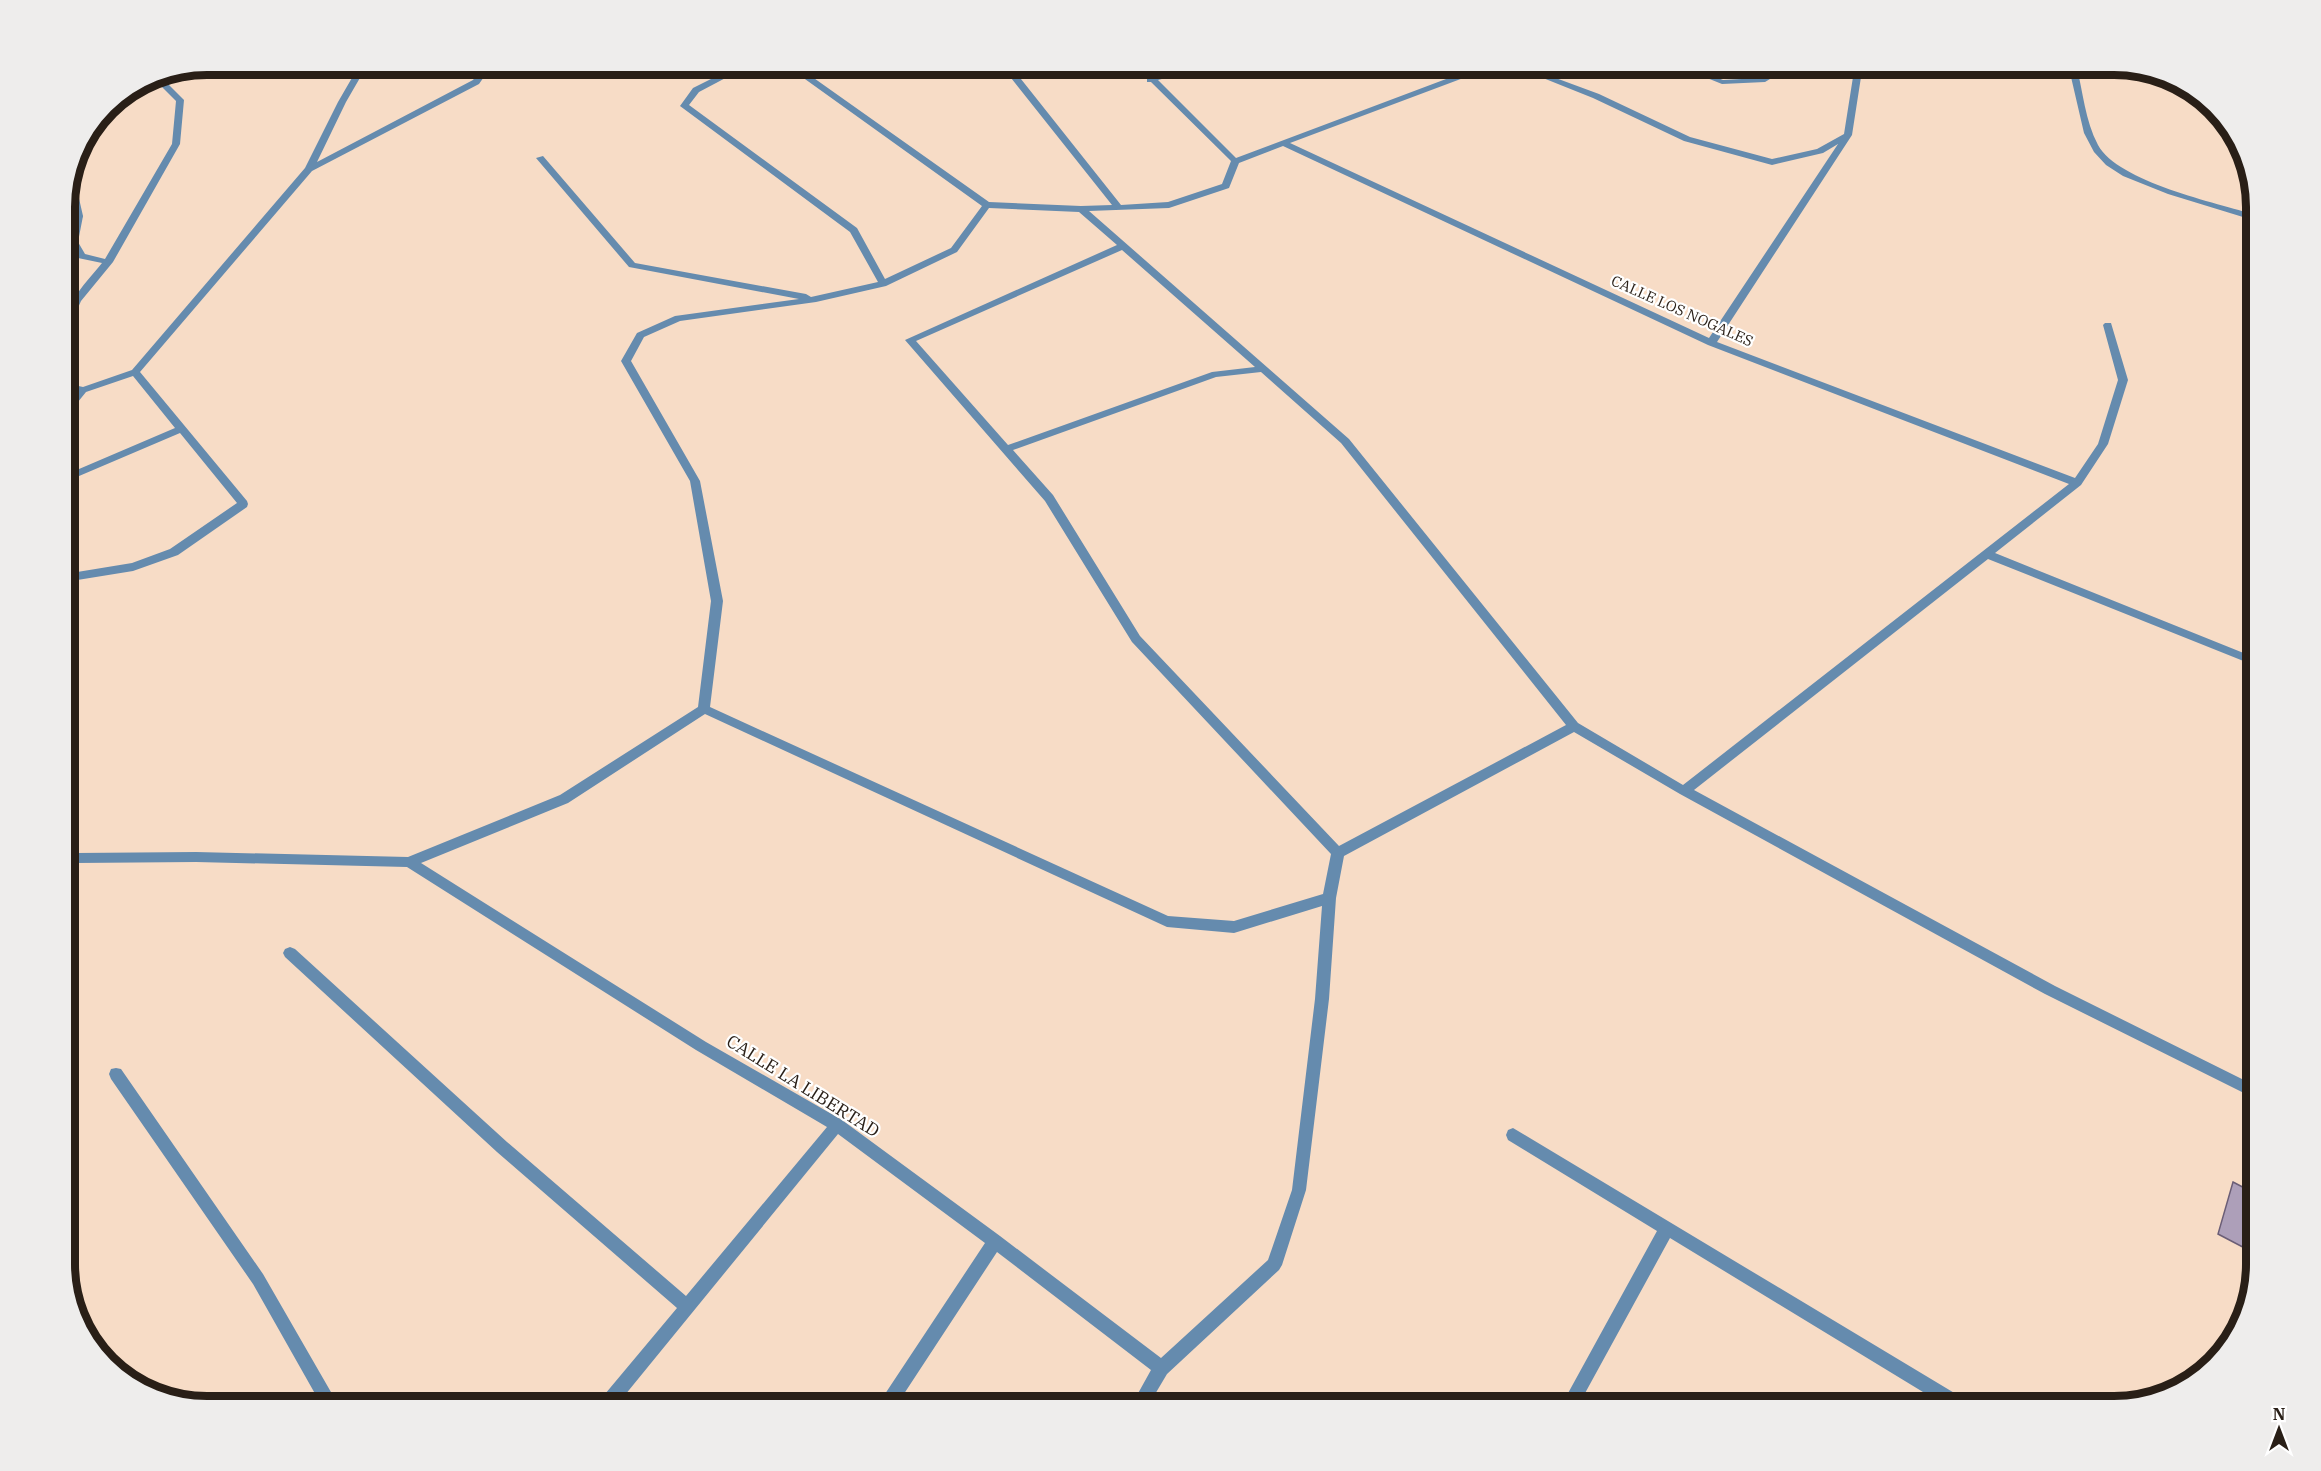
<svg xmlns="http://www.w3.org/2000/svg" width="2321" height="1471" font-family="'IBM Plex Serif',serif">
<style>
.building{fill:#ad9fb9;stroke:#6b5e76;stroke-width:1.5}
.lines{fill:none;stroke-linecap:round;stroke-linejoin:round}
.service{fill:#658bae;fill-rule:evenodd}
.minor{fill:#658bae;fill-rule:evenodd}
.labels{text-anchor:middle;stroke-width:4.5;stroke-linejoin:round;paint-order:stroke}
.far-street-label{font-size:15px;fill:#291f17;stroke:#fff}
.street-label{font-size:18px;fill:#291f17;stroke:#fff}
.rim{fill:none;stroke:#291f17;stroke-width:8}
</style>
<rect width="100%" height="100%" fill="#f7dcc6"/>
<!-- building -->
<path class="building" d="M2233 1182 2256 1194V1254L2218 1234Z"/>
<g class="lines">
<!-- service -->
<path class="service" d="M79 213 83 216 82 218 65 230V223Z"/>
<!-- minor -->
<path class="minor" d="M360 64H368L346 102 317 162 473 80 485 64H493L479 84 312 171 140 372 247 501 248 504 247 507 178 555 133 571 65 582V574L132 563 170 549 237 503 180 433 65 482V475L175 428 133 376 86 392 69 413 65 414V405L76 392 65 389V383L83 387 132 370 305 168 338 102Z
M741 64H752L699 92 689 105 857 228 885 279 951 248 982 206 784 64H794L989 202 1081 206 1112 205 1000 64H1009L1121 205 1168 202 1222 184 1231 161 1151 82H1147V78L1133 64H1142L1154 77 1203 64H1218L1158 80 1236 158 1462 73 1534 70 1599 94 1690 137 1772 159 1817 149 1844 134 1853 77 1850 64H1858L1861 77 1852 135 1717 342 2075 478 2098 444 2118 380 2103 325 2105 323H2111L2128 380 2108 444 2081 485 1995 553 2256 658V666L1988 559 1694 790 2055 986 2256 1086V1099L2045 994 1680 794 1574 732 1344 856 1336 898 1329 999 1306 1190 1282 1265 1279 1270 1167 1374 1148 1406H1131L1151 1370 997 1252 896 1406H879L881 1400 985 1243 838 1134 616 1406H598L600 1400 677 1308 497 1152 285 957 283 953 285 949 290 947 295 949 507 1142 686 1296 827 1127 696 1050 407 867 196 862 76 863 65 866V856L76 853 196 852 408 857 560 795 698 707 711 601 690 481 621 361 637 333 675 316 799 299 629 267 536 158 543 156 635 263 806 294 811 297 878 282 850 232 680 106 693 88ZM1533 74 1593 98 1684 141 1772 165 1823 153 1838 144 1709 338 1290 143 1466 77ZM1283 146 1708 345 2069 484 1683 785 1578 723 1349 439 1089 211 1169 208 1229 188 1239 163ZM989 208 1079 212 1117 245 905 340 1045 501 1132 642 1331 854 1323 894 1234 921 1168 916 710 707 723 601 700 481 631 361 644 337 680 321 816 302 886 286 957 252ZM1122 250 1255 367 1212 372 1008 445 916 341ZM1261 372 1341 443 1566 725 1339 846 1140 636 1053 495 1013 450 1216 377ZM705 714 1167 927 1234 933 1322 906 1315 999 1292 1190 1268 1260 1161 1358 1000 1236 842 1120 706 1042 421 863 568 803Z
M1672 64H1684L1723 80 1760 78 1784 64H1795L1765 82 1722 84Z
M2068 64H2076C2083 91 2085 121 2098 145 2118 182 2217 203 2256 215V221L2168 194 2123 176 2106 165 2094 152 2084 133Z
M158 74 184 100 180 144 113 262 81 301 70 326 65 329C65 302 86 283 102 263L78 258 70 242 75 216 70 196 66 195 67 190 78 194 83 216 78 242 85 254 105 259 172 144 176 101 151 76Z
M116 1068 121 1069 263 1274 339 1406H322L253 1284 111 1079 109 1074 111 1069Z
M1513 1128 1966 1400 1968 1406H1946L1670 1238 1578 1406H1561L1657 1231 1508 1140 1506 1135 1508 1130Z"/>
</g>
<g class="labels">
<!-- far-street labels -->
<g class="far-street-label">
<text transform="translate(1682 311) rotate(24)" y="5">CALLE LOS NOGALES</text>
</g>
<!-- street labels -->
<g class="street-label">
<text transform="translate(803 1086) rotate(32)" y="6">CALLE LA LIBERTAD</text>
</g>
</g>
<!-- crop -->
<path d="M0 0H2321V1471H0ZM207 75H2114A132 132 0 0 1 2246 207V1264A132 132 0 0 1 2114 1396H207A132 132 0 0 1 75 1264V207A132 132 0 0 1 207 75Z" fill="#eeedec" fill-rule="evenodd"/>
<path class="rim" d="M207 75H2114A132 132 0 0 1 2246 207V1264A132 132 0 0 1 2114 1396H207A132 132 0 0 1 75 1264V207A132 132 0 0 1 207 75Z"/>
<!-- north arrow -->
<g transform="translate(2279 1429)" stroke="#ffffff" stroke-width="4.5" paint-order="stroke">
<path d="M0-4.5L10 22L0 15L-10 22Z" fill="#291f17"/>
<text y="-9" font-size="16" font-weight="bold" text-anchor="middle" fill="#291f17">N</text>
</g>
</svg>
